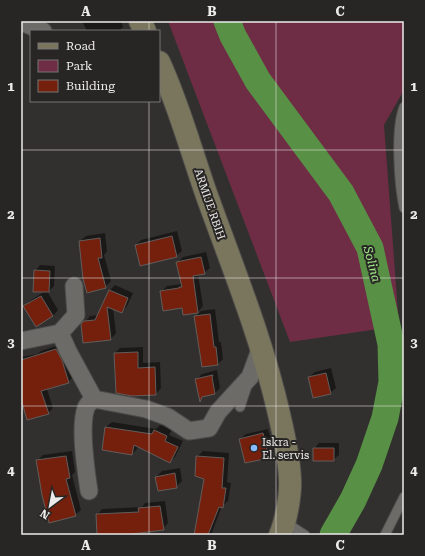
<svg xmlns="http://www.w3.org/2000/svg" width="425" height="556" font-family="'Roboto Serif',serif">
<style>
.green{fill:#6e2d45}
.shadow{fill:#0007}
.lines{fill:none;stroke-linecap:round;stroke-linejoin:round}
.river{stroke:#589045;stroke-width:27}
.building{fill:#74200d;stroke:#615d5c}
.lane-casing{stroke:#4d4b49;stroke-width:11}
.street-casing{stroke:#4d4b49;stroke-width:19}
.secondary-casing{stroke:#4d4b49;stroke-width:24}
.lane{stroke:#6d6b68;stroke-width:9}
.street{stroke:#6d6b68;stroke-width:17}
.secondary{stroke:#79765d;stroke-width:22}
.grid{fill:none;stroke:#edebea;stroke-width:1;stroke-opacity:0.55}
.poi-dot{fill:#87bbfc;stroke:#282624;stroke-width:1.5}
.labels{text-anchor:middle;stroke-width:4;stroke-linejoin:round;paint-order:stroke}
.street-label{font-size:11px;fill:#edebea;stroke:#282624}
.poi-label{font-size:11px;fill:#edebea;stroke:#282624;text-anchor:start}
.water-label{font-size:12px;font-style:italic;fill:#a4ef8c;stroke:#282624}
.neatline{fill:none;stroke:#edebea;stroke-width:1.5}
.grid-label{font-size:13px;text-anchor:middle;font-weight:bold;fill:#edebea}
</style>
<rect width="100%" height="100%" fill="#32302e"/>
<!-- green -->
<path class="green" d="M168 21H404V90L384 125 399 326 290 342Z"/>
<!-- shadow -->
<path class="shadow" d="M82 21H121L123 27 119 31H87Z
M177 231 182 251 176 256 136 245 141 240Z
M105 233 107 251 104 255 111 281 105 287 80 241 86 236Z
M206 252 210 268 204 273 198 274 203 306 198 312 183 307 161 292 167 286 182 284 177 263 183 257Z
M40 265 55 266 54 286 49 291H47L58 310 53 316 24 306 30 301 45 291 35 271Z
M115 285 133 293 127 306 122 312 113 308 116 333 111 339 84 342 85 322 90 316 99 315 110 290Z
M215 309 219 342H221L223 359 218 364 195 317 201 311Z
M62 344 74 376 68 382 47 389 53 408 48 413 21 395V357L37 354 41 351Z
M143 347V363L160 362 161 388 156 394 132 395 115 353 120 348Z
M331 368 336 388 330 393 309 377 315 372Z
M217 370 220 388 215 393 205 395 200 400 196 380 202 374Z
M112 422 156 429 160 425 172 430 169 435 183 441 175 457 170 462 138 446 137 449 132 454 103 450 106 427Z
M268 429 274 451 269 457 240 439 246 434Z
M319 443H339V455L333 460 314 449Z
M72 451 75 472 72 475 81 510 75 515 37 461 43 455Z
M203 451 229 453 227 482 231 483 228 501 222 506 211 535H195L205 478 197 457Z
M180 468 182 481 176 487 156 477 162 471Z
M165 501 168 523 163 529 119 535H98L97 515 102 509 142 507 145 503Z"/>
<g class="lines">
<!-- river -->
<path class="river" d="M227 21 233 36 258 81 341 193 370 248 391 344 392 382 385 418 369 465 353 500 333 535"/>
</g>
<!-- building -->
<path class="building" d="M172 236 177 257 140 266 135 245Z
M100 238 102 258H98L106 288 87 293 83 279 79 241Z
M201 257 205 274 193 276 198 313 183 315 182 308 163 311 160 291 179 288V287H182L176 262Z
M34 270 50 271 49 292H33Z
M109 290 128 298 122 313 107 307 111 340 83 343 81 324 84 321 95 320Z
M41 296 53 316 36 327 23 306Z
M210 314 214 347H216L218 365 202 367 194 316Z
M56 349 62 360 69 383 41 391 49 414 27 420 21 399V360Z
M138 352V368L155 367 156 395 132 396 116 393 114 353Z
M326 373 331 394 313 398 308 377Z
M213 375 212 377 215 394 202 397 200 402 195 379Z
M105 427 152 434 154 430 167 436 165 441 178 447 170 463 134 445 132 455 102 450Z
M263 433 269 458 245 463 239 439Z
M313 448H334V461H313Z
M66 456 70 478 66 479 76 516 49 523 42 495 36 460Z
M196 456 224 458 222 488H226L223 508 219 507 208 535H194L204 479 195 476Z
M175 473 177 488 158 491 155 477Z
M160 506 164 530 124 535H97L96 514 139 512 138 508Z"/>
<g class="lines">
<defs>
<path id="lane" d="M404 107C395 129 399 184 404 208
M240 407 247 386
M285 522 305 535
M385 535 404 497"/>
<path id="street" d="M21 22 43 31
M60 333 76 315 74 286
M21 341 60 333 68 351 94 399 146 409 168 417 189 431 209 428 218 412 250 377 261 347
M89 491C86 470 79 427 86 408 87 404 91 402 94 399"/>
<path id="secondary" d="M140 21 145 31
M159 62C179 105 191 151 207 196 233 268 262 339 279 414 284 435 289 457 290 479 291 494 286 521 280 535"/>
</defs>
<!-- lane casing -->
<use href="#lane" class="lane-casing"/>
<!-- street casing -->
<use href="#street" class="street-casing"/>
<!-- secondary casing -->
<use href="#secondary" class="secondary-casing"/>
<!-- lane -->
<use href="#lane" class="lane"/>
<!-- street -->
<use href="#street" class="street"/>
<!-- secondary -->
<use href="#secondary" class="secondary"/>
</g>
<!-- grid -->
<path class="grid" d="M149 21V31M276 21V535M149 101V535M21 150H404M21 278H404M21 406H404"/>
<!-- markers -->
<circle class="poi-dot" cx="254" cy="448" r="4"/>
<g class="labels">
<!-- street labels -->
<g class="street-label">
<text transform="translate(210 204) rotate(71)" y="4">ARMIJE RBIH</text>
</g>
<!-- poi labels -->
<g class="poi-label">
<text x="262" y="446">Iskra -<tspan x="262" dy="13">El. servis</tspan></text>
</g>
<!-- water labels -->
<g class="water-label">
<text transform="translate(372 264) rotate(75)" y="4">Solina</text>
</g>
</g>
<!-- border -->
<rect width="425" height="556" fill="none" stroke="#282624" stroke-width="44"/>
<!-- legend -->
<rect x="30" y="30" width="130" height="72" fill="#282624" stroke="#777573"/>
<rect x="38" y="43" width="20" height="6" fill="#79765d" stroke="#777573"/>
<text x="66" y="50" font-size="12" fill="#edebea">Road</text>
<rect x="38" y="60" width="20" height="12" fill="#6e2d45" stroke="#777573"/>
<text x="66" y="70" font-size="12" fill="#edebea">Park</text>
<rect x="38" y="80" width="20" height="12" fill="#74200d" stroke="#777573"/>
<text x="66" y="90" font-size="12" fill="#edebea">Building</text>
<!-- north arrow -->
<g transform="translate(50 506) rotate(212)" stroke="#282624" stroke-width="3" paint-order="stroke">
<path d="M0-3L7 15L0 10L-7 15Z" fill="#edebea"/>
<text y="-6" font-size="11" font-weight="bold" text-anchor="middle" fill="#edebea">N</text>
</g>
<rect x="22" y="22" width="381" height="512" class="neatline"/>
<g class="grid-label">
<text x="86" y="16">A</text>
<text x="212" y="16">B</text>
<text x="340" y="16">C</text>
<text x="11" y="91">1</text>
<text x="414" y="91">1</text>
<text x="11" y="219">2</text>
<text x="414" y="219">2</text>
<text x="11" y="347">3</text>
<text x="414" y="347">3</text>
<text x="11" y="475">4</text>
<text x="414" y="475">4</text>
<text x="86" y="550">A</text>
<text x="212" y="550">B</text>
<text x="340" y="550">C</text>
</g>
</svg>
